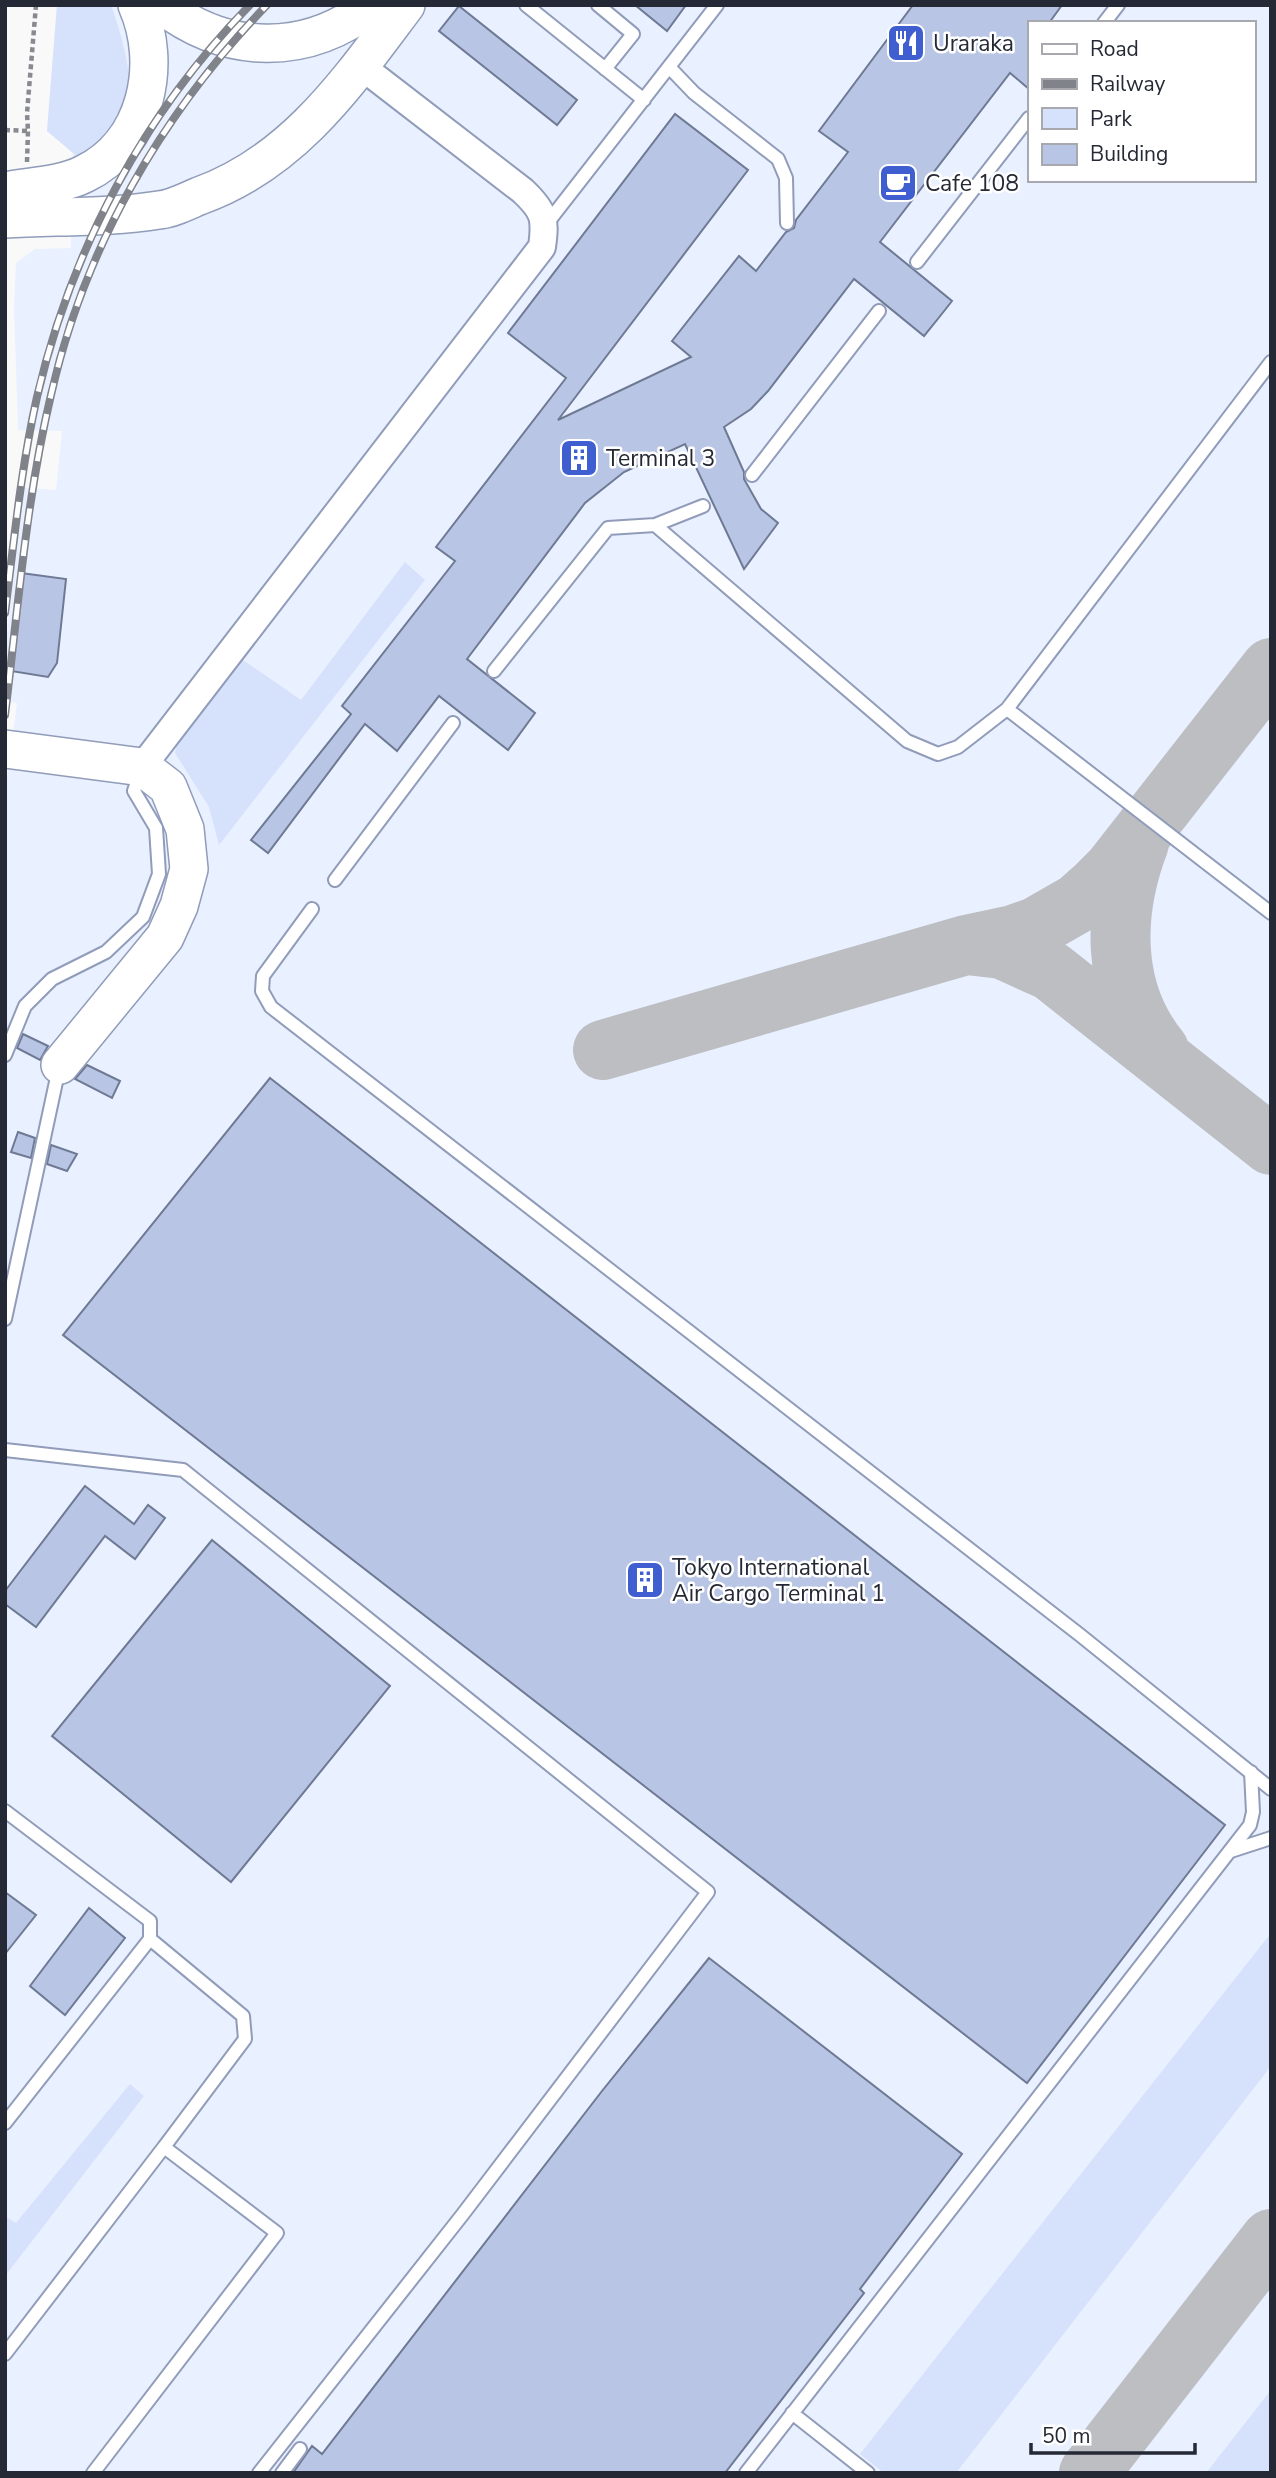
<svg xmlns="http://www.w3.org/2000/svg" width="1276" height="2478" font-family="'Nunito Sans',sans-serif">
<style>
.built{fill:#e9f0ff;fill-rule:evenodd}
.green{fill:#d6e1fc}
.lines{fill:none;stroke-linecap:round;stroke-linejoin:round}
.taxiway{stroke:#bcbec2;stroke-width:60}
.building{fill:#b9c5e4;stroke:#6e7994;stroke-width:2}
.lane-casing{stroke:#909cb9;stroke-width:16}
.street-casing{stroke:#909cb9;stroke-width:30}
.secondary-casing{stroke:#909cb9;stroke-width:40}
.path{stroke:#888a91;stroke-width:4.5;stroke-dasharray:5 3.5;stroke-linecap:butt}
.lane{stroke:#fff;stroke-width:12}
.street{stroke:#fff;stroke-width:26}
.secondary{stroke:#fff;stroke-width:37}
.rail-casing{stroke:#80838a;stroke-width:8}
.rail{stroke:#fff;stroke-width:5;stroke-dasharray:16;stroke-linecap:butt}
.labels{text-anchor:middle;stroke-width:5;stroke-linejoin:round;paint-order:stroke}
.poi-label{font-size:23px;fill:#252935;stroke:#fff;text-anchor:start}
</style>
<rect width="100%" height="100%" fill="#f9f9f9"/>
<!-- built -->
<path class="built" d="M57 5H1271V2473H5V794L17 703 5 701V661L19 487 56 490 62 431 18 430 14 308 16 263 35 249 71 248 73 153 47 131ZM1029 23H1253V180H1029Z"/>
<!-- green -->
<path class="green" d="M57 5H111C120 30 140 93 123 116 111 132 94 145 80 159L47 131Z
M405 562 425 580 219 845 209 807 175 753 178 738 243 660 301 700Z
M1271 1933V2066L956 2473H884L860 2454Z
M130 2084 144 2096 5 2276V2216L16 2223Z
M1271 2390V2473H1206Z"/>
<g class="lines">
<!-- taxiway -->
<path class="taxiway" d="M1139 843C1113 911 1110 990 1159 1050
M967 945 1002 949 1051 971 1271 1145
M603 1050 966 945 1013 935 1036 927 1078 903 1096 887 1113 870 1271 668
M1089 2473 1271 2239"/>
</g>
<!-- building -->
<path class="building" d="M635 5H686L667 31Z
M913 5H1062L1049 23H1029V89L1010 73 880 242 952 301 937 320 924 336 854 279 768 391 751 409 724 427 744 472V479L761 509 778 523 744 569 685 444 624 472 585 503 467 659 535 713 508 750 439 696 397 751 365 724 268 853 251 840 351 714 342 706 455 561 436 547 566 378 508 333 675 114 748 170 558 420 691 357 672 341 739 256 756 271 786 232 794 228 796 220 848 152 819 131Z
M459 6 577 100 557 125 439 31Z
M21 573 66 579 57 663 48 677 11 671Z
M23 1034 48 1046 40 1060 17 1048Z
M87 1065 120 1081 112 1098 75 1079Z
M270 1078 1225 1825 1027 2083 63 1335Z
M18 1132 35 1138 31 1158 11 1152Z
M51 1145 77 1154 67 1171 47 1164Z
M85 1486 134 1524 148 1505 165 1518 135 1559 105 1536 36 1627 5 1604V1591Z
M212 1540 390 1686 231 1882 52 1736Z
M5 1892 36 1915 5 1954Z
M89 1908 125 1938 65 2015 30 1986Z
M709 1958 962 2154 860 2289 864 2293 725 2473H293L312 2446 322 2454 602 2091Z"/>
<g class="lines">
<defs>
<path id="lane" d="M526 5 644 100
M598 5 633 34 605 69
M1104 23 1118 5
M670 68 694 93 778 159 786 178 787 223
M545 226 717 5
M917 262 1029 118
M752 475 879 311
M655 525 907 741 938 754 958 747 1007 709 1271 362
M494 671 608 528 655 525 703 506
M1007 709 1271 913
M335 880 453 723
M312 909 263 976 262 991 271 1007 1080 1635 1271 1789
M5 1055 25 1006 52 979 106 952 143 917 159 874 156 828 134 791 141 769
M5 1319 59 1068
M5 1450 183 1470 708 1892 463 2214 259 2473
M5 1811 150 1921V1939L5 2123
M1231 1851 1271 1838
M150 1939 243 2016 245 2039 164 2147
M5 2354 164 2147 277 2233 93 2473
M792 2413 868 2473
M282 2473 300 2449
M746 2473 1250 1825 1253 1812 1251 1772"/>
<path id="street" d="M142 767 542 247C546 218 544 211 523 191L361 66"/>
<path id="secondary" d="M162 5C226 55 307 57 372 5
M5 191C31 186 60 186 84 174 147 144 163 64 137 5
M5 219C56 216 109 218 159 210 172 209 187 201 199 196 294 162 348 82 406 5
M5 749 142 767 168 787 185 829 189 869 179 906 165 937 60 1065"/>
</defs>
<!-- lane casing -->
<use href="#lane" class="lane-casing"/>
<!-- street casing -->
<use href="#street" class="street-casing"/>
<!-- secondary casing -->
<use href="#secondary" class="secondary-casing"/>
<!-- path -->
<path class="path" d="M5 130 28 131 27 113 36 5
M27 162 28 131"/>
<!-- lane -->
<use href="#lane" class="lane"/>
<!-- street -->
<use href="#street" class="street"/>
<!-- secondary -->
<use href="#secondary" class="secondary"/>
<defs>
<path id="rail" d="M5 613C14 541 21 468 37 397 71 250 144 113 250 5
M5 715C18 609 26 500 51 395 84 248 162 113 267 5"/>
</defs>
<!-- rail casing -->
<use href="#rail" class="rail-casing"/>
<!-- rail -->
<use href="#rail" class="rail"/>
</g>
<!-- icons -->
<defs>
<symbol id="restaurant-square" viewBox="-11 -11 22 22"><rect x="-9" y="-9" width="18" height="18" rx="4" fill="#3f5ed0" stroke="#fff"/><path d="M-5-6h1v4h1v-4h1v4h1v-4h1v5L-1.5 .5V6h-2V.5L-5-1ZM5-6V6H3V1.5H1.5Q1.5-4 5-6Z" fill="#fff"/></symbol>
<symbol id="cafe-square" viewBox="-11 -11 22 22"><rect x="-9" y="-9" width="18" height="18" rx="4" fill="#3f5ed0" stroke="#fff"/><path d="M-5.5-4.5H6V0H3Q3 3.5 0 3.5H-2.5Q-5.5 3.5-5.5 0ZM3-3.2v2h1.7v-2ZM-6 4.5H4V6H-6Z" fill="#fff"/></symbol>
<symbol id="building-square" viewBox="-11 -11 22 22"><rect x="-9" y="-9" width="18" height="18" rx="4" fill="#3f5ed0" stroke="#fff"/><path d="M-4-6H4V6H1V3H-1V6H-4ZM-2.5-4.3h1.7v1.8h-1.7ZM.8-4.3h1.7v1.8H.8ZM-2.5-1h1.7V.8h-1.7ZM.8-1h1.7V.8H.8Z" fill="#fff"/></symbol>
</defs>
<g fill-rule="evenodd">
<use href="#restaurant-square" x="884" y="21" width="44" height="44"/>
<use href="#cafe-square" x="876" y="161" width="44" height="44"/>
<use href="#building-square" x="557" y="436" width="44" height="44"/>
<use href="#building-square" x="623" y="1558" width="44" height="44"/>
</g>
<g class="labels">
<!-- poi labels -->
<g class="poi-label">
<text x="933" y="51">Uraraka</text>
<text x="925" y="191">Cafe 108</text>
<text x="606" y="466">Terminal 3</text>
<text x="672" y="1575">Tokyo International<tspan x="672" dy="26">Air Cargo Terminal 1</tspan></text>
</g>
</g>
<!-- border -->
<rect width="1276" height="2478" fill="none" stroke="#252935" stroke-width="14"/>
<!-- legend -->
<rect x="1028" y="21" width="228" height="161" fill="#ffffff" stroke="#a8a9ae" stroke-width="2"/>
<rect x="1042" y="44" width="35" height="10" fill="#ffffff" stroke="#a8a9ae" stroke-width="2"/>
<text x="1090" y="56" font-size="21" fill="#252935">Road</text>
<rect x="1042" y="79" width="35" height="10" fill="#80838a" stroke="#a8a9ae" stroke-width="2"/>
<text x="1090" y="91" font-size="21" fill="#252935">Railway</text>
<rect x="1042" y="108" width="35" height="21" fill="#d6e1fc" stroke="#a8a9ae" stroke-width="2"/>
<text x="1090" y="126" font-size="21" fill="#252935">Park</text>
<rect x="1042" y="144" width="35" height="21" fill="#b9c5e4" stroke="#a8a9ae" stroke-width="2"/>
<text x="1090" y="161" font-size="21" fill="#252935">Building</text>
<!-- scale -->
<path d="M1031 2443v10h164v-10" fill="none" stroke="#252935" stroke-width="3.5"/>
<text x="1042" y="2443" font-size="21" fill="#252935" stroke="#ffffff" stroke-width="5" paint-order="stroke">50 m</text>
</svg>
